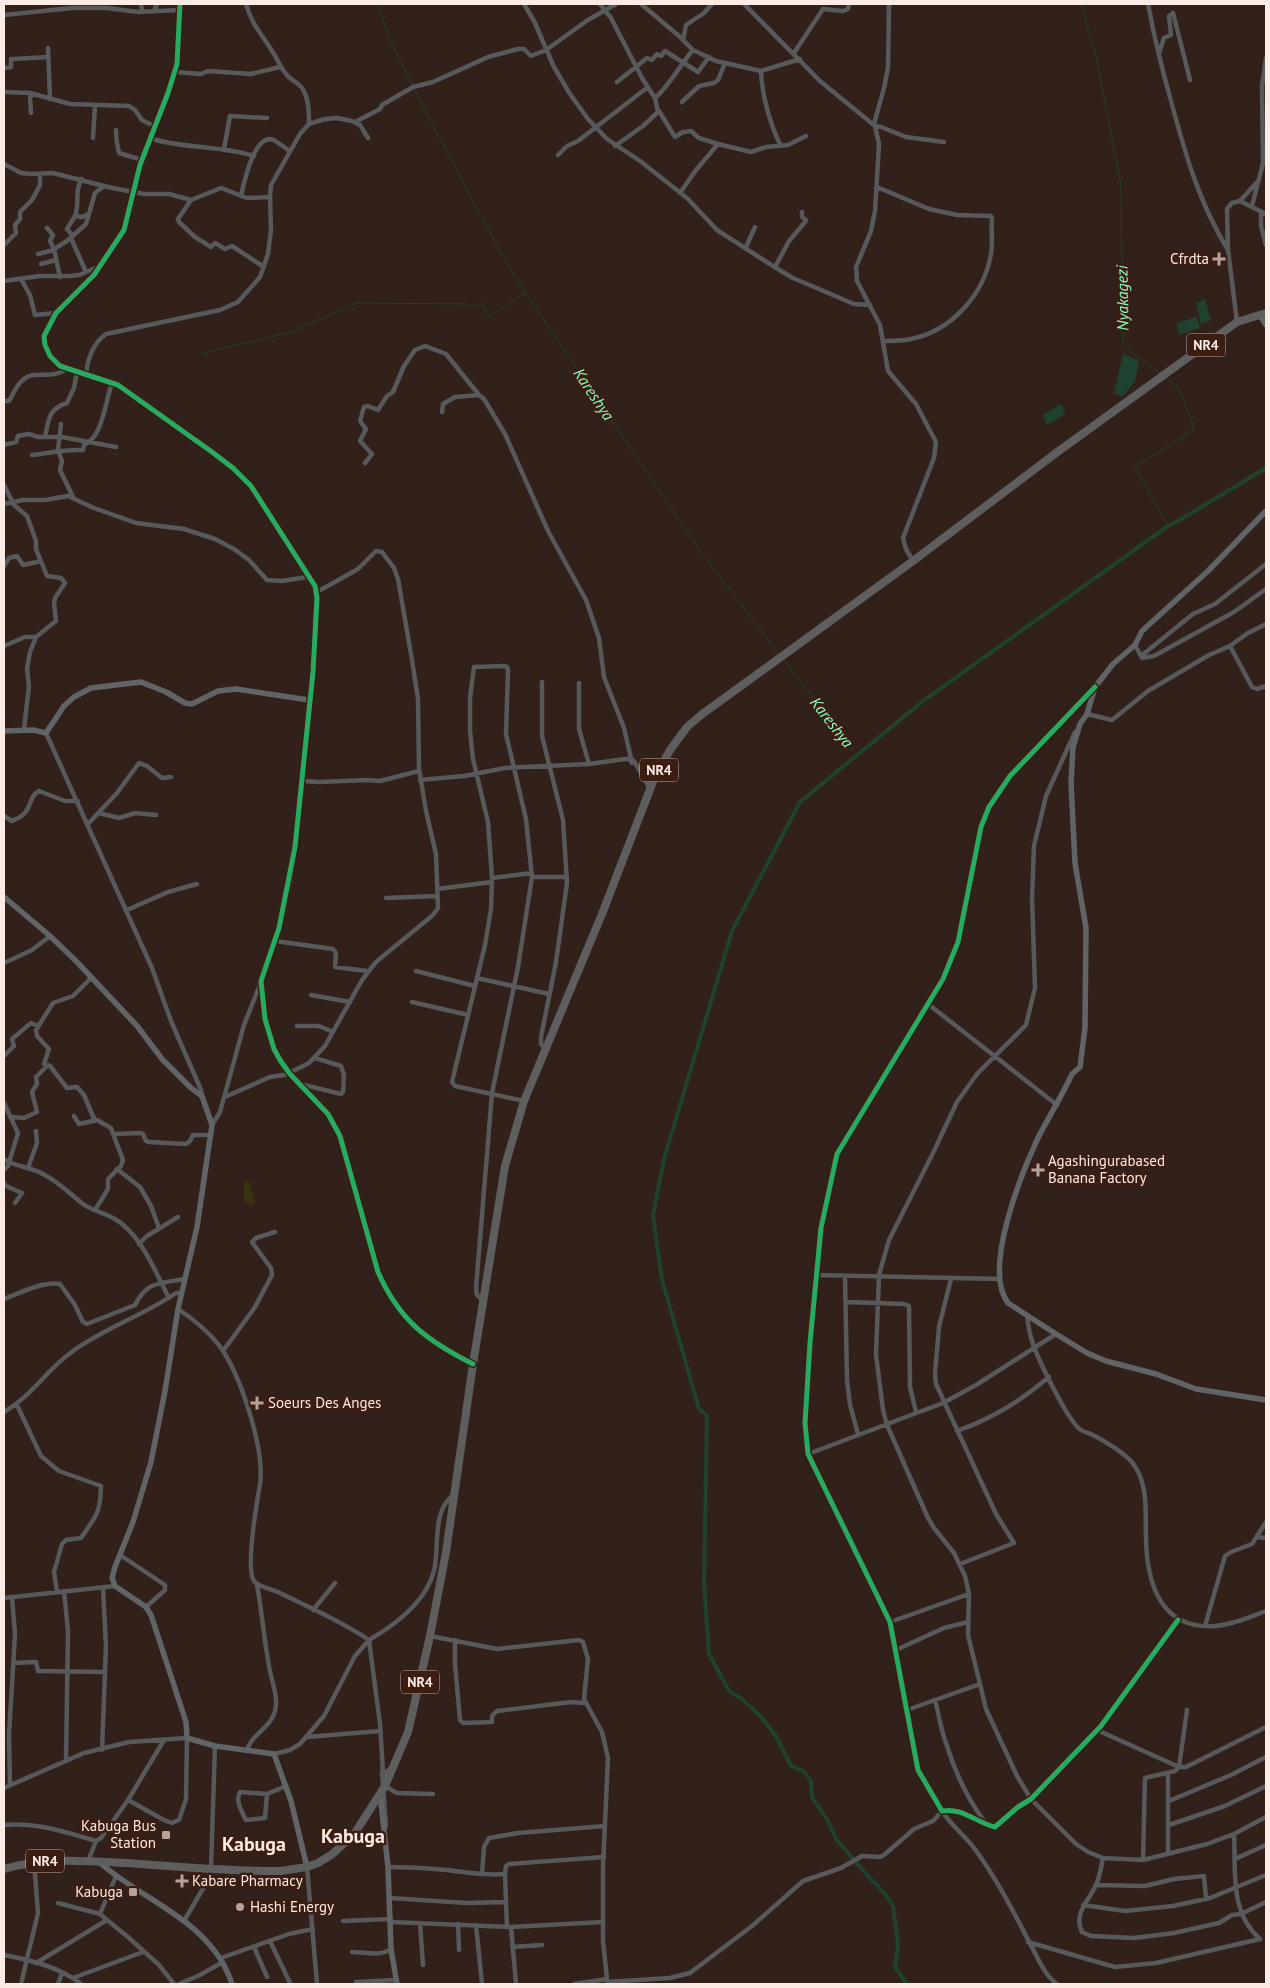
<svg xmlns="http://www.w3.org/2000/svg" width="1270" height="1988" font-family="'PT Sans',sans-serif">
<style>
.green{fill:#393111}
.water{fill:#1f412f}
.lines{fill:none;stroke-linecap:round;stroke-linejoin:round}
.stream{stroke:#1f412f;stroke-width:1}
.canal{stroke:#1f412f;stroke-width:4}
.street{stroke:#57595a;stroke-width:4.5}
.secondary{stroke:#616466;stroke-width:5.5}
.highway{stroke:#5f5e5e;stroke-width:8}
.cycleway-casing{stroke:#3c1d11;stroke-width:8}
.cycleway{stroke:#26ab63;stroke-width:5}
.poi-dot{fill:#b5a49e;stroke:#3c1d11;stroke-width:2}
.labels{text-anchor:middle;stroke-width:5;stroke-linejoin:round;paint-order:stroke}
.shield{fill:#3c1d11;stroke:#c2aca5;stroke-width:1}
.shield-label{font-size:14px;font-weight:bold;fill:#fceae4}
.poi-label{font-size:15px;fill:#fceae4;stroke:#3c1d11;text-anchor:start}
.water-label{font-size:16px;font-style:italic;fill:#88fdc5;stroke:#3c1d11}
.district-label{font-size:20px;font-weight:bold;fill:#fceae4;stroke:#3c1d11}
</style>
<rect width="100%" height="100%" fill="#32211b"/>
<!-- green -->
<path class="green" d="M247 1180H249L250 1184 257 1182 250 1186 255 1201 254 1204 249 1205 244 1200V1183Z"/>
<!-- water -->
<path class="water" d="M1205 299 1211 320 1201 324 1196 303Z
M1197 317 1200 328 1179 335 1177 323Z
M1123 354 1139 361 1135 381 1122 397 1114 393Z
M1061 404 1065 414 1047 425 1043 415Z"/>
<g class="lines">
<!-- stream -->
<path class="stream" d="M378 4 390 40 413 86
M1081 4 1096 57 1121 185 1123 346 1161 374
M414 89 493 239 521 286 700 551 779 654
M203 353 291 332 357 303 468 304 471 308 481 303 489 317 525 293
M1166 378 1178 387 1195 429 1135 467 1168 526
M783 659 857 755"/>
<!-- canal -->
<path class="canal" d="M907 1984 895 1967 898 1945 893 1906 885 1894 867 1875 836 1839 828 1821 812 1797 811 1781 803 1771 791 1766 776 1736 761 1717 742 1699 729 1691 709 1654 704 1583 707 1415 699 1409 662 1280 653 1215 664 1159 732 931 800 802 923 701 1168 526 1173 524 1266 468"/>
<!-- street -->
<path class="street" d="M141 4 142 12
M180 4 177 64 168 93 140 165 124 230 94 275 56 313 44 336 45 345 50 356 60 366 118 385 212 452 233 468 251 486 317 590 316 640 309 700
M246 4C252 25 261 33 272 51 277 58 280 67 286 74 289 79 294 80 298 84 309 92 309 112 309 124
M524 4 534 21 554 67 570 94 588 119 607 139 640 161 687 198 717 230 776 268 793 278 854 304 870 305
M600 4 611 18 642 78 655 98
M641 4 679 36 693 50 716 61 761 71 800 59
M744 4 820 81 875 126 879 144 875 211 871 231 856 267 857 281 880 325 888 371 916 404 936 442 934 458 903 538 906 549 913 561
M1148 4C1154 36 1162 69 1171 101 1185 153 1199 203 1228 250
M154 11 157 4
M4 15 72 8H107L138 12 180 10
M683 40 686 25 704 13 712 4
M48 48 50 99
M794 53 823 9 843 11 848 9 849 4
M1159 53 1164 38 1171 35 1169 16 1173 13 1190 80
M4 68 11 67V59H13L49 57
M761 71C762 95 770 125 781 146
M175 72 201 74 208 71 251 74 280 67
M617 82 647 58 652 60 657 54 661 56 665 51 698 72 709 57
M4 92 30 93 70 104 129 106 135 110 142 120 154 126
M682 102 699 86 714 83 718 80 725 63
M659 111 675 137 683 132 691 131 699 138 718 144
M31 113 30 98 32 94
M355 122 380 109 382 105 413 87 433 82 488 57 518 49H524L531 56 546 50 588 20 616 4
M874 124 884 88 888 68 889 4
M875 126 881 127 906 137 944 142
M116 130C116 139 117 145 119 153L142 160
M93 138 95 105
M149 138C183 149 220 145 254 156
M615 146 643 126 658 112 655 98C671 84 679 66 693 50
M224 149 230 116 267 118
M558 155 567 146 578 141 648 87
M4 164 21 173 30 174 53 173 108 187 144 194H169L191 200 221 188 247 198 270 197
M877 187 929 209 957 215 991 216 992 219C991 230 993 242 991 254 984 295 951 331 911 339 902 341 892 341 883 341
M680 193 696 170 718 144 751 152 766 147 788 145 806 136
M241 196C244 182 256 126 277 142 282 146 286 147 290 152
M191 200 178 219 179 222 195 237 211 247 215 243 225 249 232 246 264 267
M1240 201 1259 180
M1252 206 1263 163 1262 86 1266 58
M1261 211V226L1266 245
M75 216C80 205 74 189 82 179
M47 228 53 235 50 241 54 249
M73 236 67 229 75 216 82 217 88 214
M71 238 86 272
M4 245 16 233 15 225 20 219V212L32 200 40 185V174
M746 247 755 227
M38 254 54 250
M41 264 56 260
M775 267 789 241 805 222 806 220 802 217V212
M60 277 54 249 67 241 86 224 95 193 104 186
M21 279 30 295 35 315 56 313
M4 281 40 276H70L79 275 100 266
M1237 322 1228 250 1227 209 1232 203 1240 201 1266 214
M86 376C87 360 93 343 106 334L220 310 238 302 260 277 268 254 271 229 270 197 271 185 300 134 309 124 325 119 337 118 352 121 360 125 368 138
M4 401H9C12 396 15 389 19 384 33 366 48 382 67 369
M442 412 443 404 455 397 479 395 484 399 505 434 548 531 586 600 599 638 604 677 624 728 632 763
M61 424 58 450 62 461 60 470 73 497
M45 437C49 419 48 409 67 403L74 388 77 372
M4 445 16 442 18 436 29 434 38 437H62L116 447
M32 455C49 453 65 449 83 450L84 445C103 437 105 402 112 383
M365 463 372 454 360 441 366 429 360 421 364 407 368 406 378 410 387 396 393 392 404 366 415 350 425 346 446 354 479 395
M4 485 14 505 27 516 36 541V549L47 576 61 578 65 583 55 598 54 603 56 621 36 637 30 652 27 669 29 686 24 729
M4 504 23 500H45L68 496 94 508 136 523 184 529 215 539 234 549 249 560 267 580 282 581 307 577
M4 566 9 558 17 556 23 565 41 561
M1135 645 1142 658 1154 656 1234 612 1266 589
M4 646 25 637H36
M1230 646 1252 687 1257 689 1266 686
M1141 656 1193 614 1215 604 1266 564
M542 682V736L563 820 567 883 556 962 541 1037V1044L546 1049
M579 683V729L589 764
M1094 688 1010 776 989 807 981 827 958 942 943 979 837 1154 821 1228 810 1343 805 1423 808 1454 890 1622 918 1770 942 1811C962 1807 977 1823 995 1827L1018 1807 1031 1799 1101 1726 1178 1620
M1087 714 1112 720 1148 691 1209 655 1230 646 1248 633 1266 624
M1075 732 1046 796 1034 846 1032 898 1035 988 1026 1025 977 1074 957 1102 933 1153 889 1240 879 1275 876 1355 883 1410 887 1425 928 1518 934 1528 954 1553 965 1576 969 1594 968 1635 980 1684 986 1709 1017 1776 1031 1799 1076 1844 1088 1852 1103 1858 1143 1860 1207 1844 1234 1834 1266 1817
M46 733 152 968 171 1021 201 1090 202 1096
M420 780 464 776 505 768 589 764 625 759H630L632 763 634 761 650 789
M302 781 319 782 367 780 380 781 419 771
M99 813 119 818 135 813 156 815
M4 816 12 821C19 818 25 815 28 808 32 800 31 796 39 791L65 801H78
M87 825 117 793 139 763 147 766 162 778 171 777
M532 877H567
M437 889 492 882
M386 898 437 896
M127 910 168 892 197 884
M275 941 333 949 336 953 335 967 367 971
M4 963 32 950 50 936
M416 971 475 986
M91 978 73 996 53 1003 36 1030 37 1036 49 1049 44 1064 50 1066 67 1088 77 1087 84 1095 95 1121
M477 978 549 994
M311 995 350 1002
M412 1002 468 1015
M928 1004 1057 1105
M297 1026H319L333 1032
M4 1056 14 1046 12 1039 31 1023 38 1026
M289 1073 309 1063 325 1046 362 980 376 962 433 915 438 908 436 854 426 811 419 769 418 699 412 660 398 579 394 568 382 552 376 551 358 569 317 592
M300 1084 341 1094 343 1092 344 1075 341 1066 315 1058
M225 1097 270 1077 290 1074
M524 1101 455 1086 452 1082 485 945 491 909 492 878 532 873
M4 1103 18 1133 8 1166 4 1170
M74 1116 79 1124 97 1120 111 1128 123 1160 121 1166 108 1179V1189L95 1210
M12 1117 24 1118 37 1112 32 1092 37 1084 36 1077 46 1067 45 1065
M212 1125 220 1112 244 1025 261 982
M114 1134 141 1133 143 1134 146 1141 149 1142 186 1144 190 1141 193 1135H211
M4 1159C15 1167 31 1167 43 1174 59 1182 70 1194 83 1204 93 1211 105 1213 115 1219 140 1233 156 1273 169 1298
M28 1168 37 1143 36 1131
M117 1169 140 1187 151 1206 159 1228
M4 1183 6 1186 22 1193 15 1203
M139 1244 147 1236 178 1217
M816 1275 1000 1279
M845 1276 847 1380 850 1405 858 1434
M951 1279 939 1327 935 1374 936 1384 996 1514 1014 1543 960 1564
M4 1299C20 1293 43 1281 60 1284L75 1305 83 1322 87 1324 135 1305C147 1281 159 1284 184 1279
M484 1301 477 1295 476 1288 492 1093 518 967 532 877 526 819 506 734 508 670 507 667 504 666 474 667 470 698V731L473 759 488 822 492 878
M847 1302 904 1304 909 1306 910 1387 916 1412
M178 1309C193 1319 206 1329 218 1344 240 1372 265 1449 260 1484 257 1502 245 1568 254 1581 258 1587 271 1589 278 1592 308 1607 341 1621 369 1640L355 1656 324 1716 300 1744 290 1750 274 1754
M1027 1315C1028 1323 1029 1332 1032 1341 1037 1357 1068 1422 1081 1430 1084 1432 1088 1433 1091 1434 1103 1440 1127 1454 1134 1465 1149 1486 1145 1515 1146 1539 1147 1584 1161 1630 1215 1626 1232 1625 1250 1617 1266 1611
M223 1351 255 1307 272 1275 271 1268 252 1242 256 1238 275 1232
M17 1405 41 1456 59 1471 101 1486C100 1516 96 1515 81 1538L66 1540 62 1544 54 1572 57 1592
M4 1412C32 1396 46 1370 73 1351 105 1328 144 1315 176 1293H181
M957 1431C993 1418 1019 1402 1049 1377
M808 1454 943 1403 976 1385 1056 1334
M1258 1537 1266 1538
M120 1555 165 1585V1590L146 1607
M64 1591 68 1631 66 1761
M4 1598 115 1586
M313 1610 335 1583
M890 1622 969 1594
M1205 1626 1225 1556 1231 1552 1252 1544 1266 1522
M430 1636 497 1649 579 1640 583 1642 588 1659 584 1699 602 1732 608 1758 603 1866V1941L607 1979
M455 1640V1664L460 1720 463 1723 492 1722V1716L497 1711 571 1702 585 1703
M896 1650 944 1628 968 1622
M13 1663 36 1662 38 1671 104 1672
M935 1700C939 1715 941 1731 947 1746 955 1772 968 1799 984 1821
M907 1710 980 1684
M1097 1730 1179 1767H1186L1266 1727
M307 1737 380 1731
M102 1750 106 1646 103 1588
M247 1751C250 1735 271 1728 275 1711 279 1697 271 1680 269 1666 264 1639 262 1612 257 1585
M391 1768 384 1774 383 1772 380 1724 369 1640C395 1625 426 1602 434 1571 440 1546 431 1512 454 1494
M382 1772 386 1826
M10 1784 9 1735 15 1634 12 1597
M385 1786 397 1793 433 1794
M4 1788 84 1753 129 1742 187 1738 186 1799 179 1820 172 1823 164 1820 128 1800
M267 1794 265 1818 246 1820C242 1812 235 1801 240 1792L267 1794 286 1786
M1169 1801 1231 1775 1266 1757
M4 1825C35 1822 67 1832 96 1841
M1169 1825 1225 1806 1266 1786
M1234 1834C1236 1871 1229 1912 1260 1939
M1168 1854V1773
M1103 1858C1101 1866 1100 1877 1096 1885 1089 1901 1073 1913 1082 1932L1091 1936 1134 1938 1174 1933 1219 1923 1232 1915 1241 1914 1266 1902
M1235 1859 1266 1845
M1143 1860 1145 1778 1175 1771 1179 1767 1187 1710
M88 1861 96 1841 101 1838 128 1800 164 1740
M307 1867 317 1984
M388 1867C408 1867 427 1868 447 1870 466 1872 485 1876 505 1874L506 1866 509 1864 604 1857
M482 1874 484 1847 489 1838 518 1833 605 1826
M1097 1885 1145 1886 1174 1879 1204 1876 1206 1899
M390 1898 467 1903 506 1902 505 1874
M506 1902 507 1926
M58 1903 100 1914
M1083 1905 1125 1911 1173 1906 1210 1898 1266 1875
M107 1920 100 1914 116 1876
M184 1921 208 1880 211 1868 215 1746
M343 1921 391 1919
M391 1922 511 1927 603 1922
M420 1923 423 1965
M458 1924 459 1950
M476 1925 482 1984
M511 1927 516 1984
M270 1941 290 1983
M1028 1942 1115 1967 1156 1963 1260 1939
M254 1947 267 1977
M512 1947 542 1945
M352 1952C365 1952 380 1957 391 1949
M4 1955C30 1960 60 1967 81 1984
M221 1958 289 1934 313 1929
M36 1963 107 1920 128 1937 159 1965 174 1984
M73 1978 143 1952
M356 1982 396 1980
M21 1984 38 1913 34 1862
M58 1984 62 1973
M179 1984 200 1975 223 1962
M574 1984 607 1979V1982L670 1978 690 1973 752 1926 803 1881 841 1868 862 1856 880 1857 884 1855 914 1829 933 1821 942 1811C952 1827 967 1837 977 1852 1000 1884 1017 1919 1035 1953 1041 1965 1047 1977 1057 1984"/>
<!-- secondary -->
<path class="secondary" d="M1259 314 1266 325
M1266 511 1208 571 1142 631 1135 645 1113 664 1095 687 1087 714 1080 724 1073 747 1071 783 1075 863 1086 928 1085 1028 1080 1067 1072 1074C1062 1096 1049 1116 1038 1138 1022 1172 982 1270 1008 1303L1056 1334 1087 1353 1106 1361 1156 1374 1196 1389 1266 1400
M4 731 33 730 46 733 64 706 74 697 91 688 141 682 166 692 185 703 192 704 218 691 236 689 309 700V719L290 880 279 928 261 981 262 998 267 1029 274 1049 280 1060 290 1074 328 1114 340 1136 378 1272C399 1320 427 1341 473 1364
M4 897 50 936 76 961 138 1027 162 1059 191 1088 202 1096 212 1125 197 1227 178 1309 165 1391 151 1462 133 1522 115 1567 112 1578 115 1586 146 1607 151 1615 186 1722 187 1738 215 1746 274 1754 291 1801 307 1867
M380 1793 388 1867 391 1949 397 1984
M99 1862C144 1902 212 1921 232 1984"/>
<!-- highway -->
<path class="highway" d="M4 1869C43 1857 84 1861 125 1863 177 1866 229 1872 281 1871L307 1867 318 1863 331 1855 353 1836 385 1786 408 1732 430 1636 446 1552 473 1364 505 1166 524 1101 602 914 654 779 670 750 687 727 701 715 913 561 1056 453 1237 322 1266 313"/>
<defs>
<path id="cycleway" d="M180 4 177 64 168 93 140 165 124 230 94 275 56 313 44 336 45 345 50 356 60 366 118 385 212 452 233 468 251 486 315 586 317 598 313 672 295 847 279 928 261 981 265 1019 274 1049 280 1060 290 1074 328 1114 340 1136 378 1272C399 1320 427 1341 473 1364
M1095 687 1010 776 989 807 981 827 958 942 943 979 837 1154 821 1228 810 1343 805 1423 808 1454 890 1622 918 1770 942 1811C962 1807 977 1823 995 1827L1018 1807 1031 1799 1101 1726 1178 1620"/>
</defs>
<!-- cycleway casing -->
<use href="#cycleway" class="cycleway-casing"/>
<!-- cycleway -->
<use href="#cycleway" class="cycleway"/>
</g>
<!-- markers -->
<g class="poi-dot">
<path d="M1216.5 251.5h5v5h5v5h-5v5h-5v-5h-5v-5h5z"/>
<path d="M1035.5 1162.5h5v5h5v5h-5v5h-5v-5h-5v-5h5z"/>
<path d="M254.5 1395.5h5v5h5v5h-5v5h-5v-5h-5v-5h5z"/>
<rect x="161" y="1830" width="10" height="10" rx="2.5"/>
<path d="M179.5 1873.5h5v5h5v5h-5v5h-5v-5h-5v-5h5z"/>
<rect x="128" y="1887" width="10" height="10" rx="2.5"/>
<circle cx="240" cy="1907" r="5"/>
</g>
<g class="labels">
<!-- shield labels -->
<g class="shield">
<rect x="1187" y="333.5" width="38" height="23" rx="4"/>
<rect x="640" y="758.5" width="38" height="23" rx="4"/>
<rect x="401" y="1670.5" width="38" height="23" rx="4"/>
<rect x="26" y="1849.5" width="38" height="23" rx="4"/>
</g>
<g class="shield-label">
<text x="1206" y="350">NR4</text>
<text x="659" y="775">NR4</text>
<text x="420" y="1687">NR4</text>
<text x="45" y="1866">NR4</text>
</g>
<!-- poi labels -->
<g class="poi-label">
<text x="1209" y="264" text-anchor="end">Cfrdta</text>
<text x="1048" y="1166">Agashingurabased<tspan x="1048" dy="17">Banana Factory</tspan></text>
<text x="268" y="1408">Soeurs Des Anges</text>
<text x="156" y="1831" text-anchor="end">Kabuga Bus<tspan x="156" dy="17">Station</tspan></text>
<text x="192" y="1886">Kabare Pharmacy</text>
<text x="123" y="1897" text-anchor="end">Kabuga</text>
<text x="250" y="1912">Hashi Energy</text>
</g>
<!-- water labels -->
<g class="water-label">
<text transform="translate(1122 298) rotate(-91)" y="6">Nyakagezi</text>
<text transform="translate(594 394) rotate(56)" y="6">Kareshya</text>
<text transform="translate(832 722) rotate(52)" y="6">Kareshya</text>
</g>
<!-- district labels -->
<g class="district-label">
<text x="353" y="1843">Kabuga</text>
<text x="254" y="1851">Kabuga</text>
</g>
</g>
<!-- border -->
<rect width="1270" height="1988" fill="none" stroke="#fceae4" stroke-width="10"/>
</svg>
